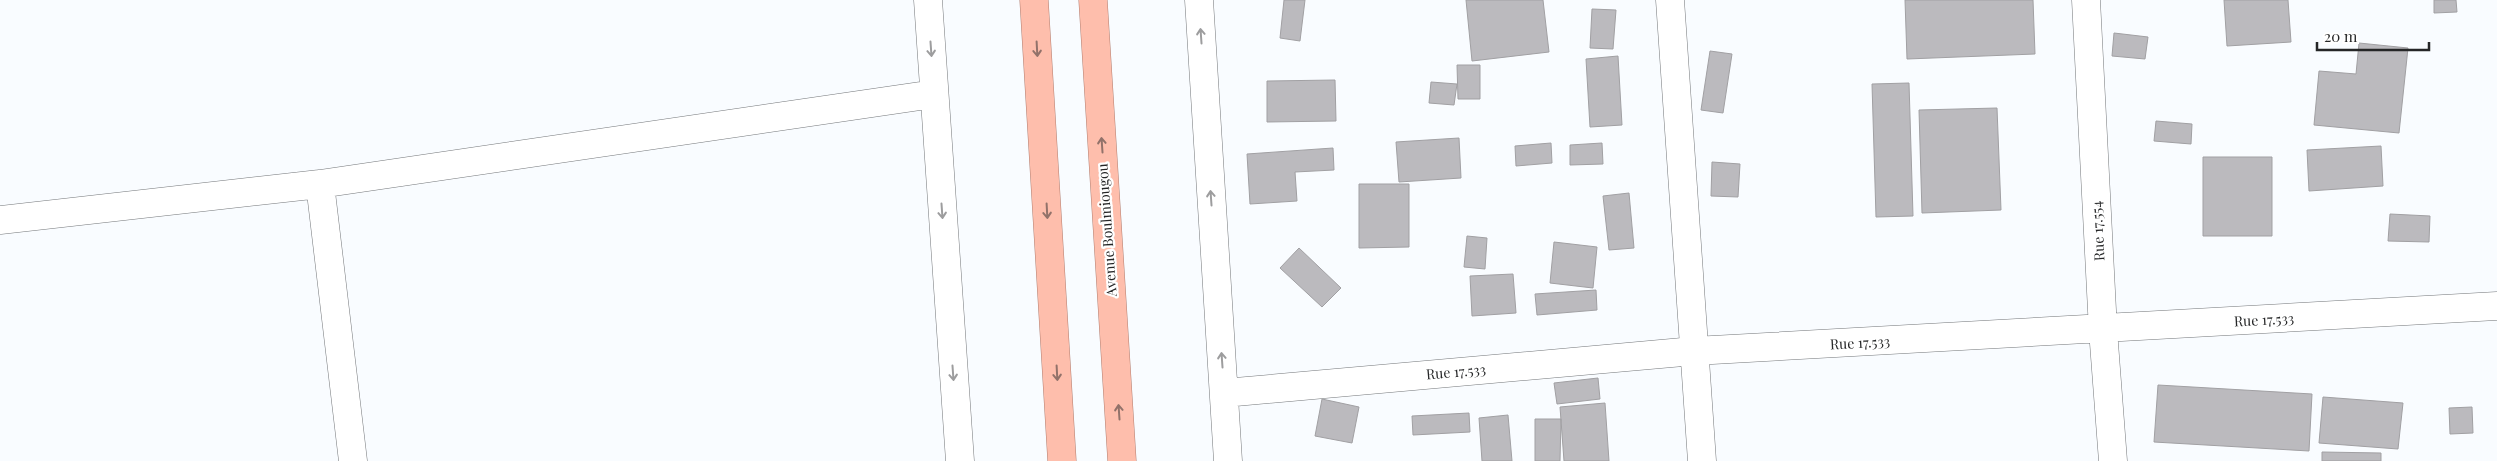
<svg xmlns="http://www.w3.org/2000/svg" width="2497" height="461" font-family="'Playfair Display',serif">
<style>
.building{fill:#bbbabe;stroke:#a1a0a3}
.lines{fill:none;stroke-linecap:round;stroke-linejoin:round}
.minor-casing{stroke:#74777a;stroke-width:29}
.trunk-casing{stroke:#b17e70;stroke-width:29}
.minor{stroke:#fff;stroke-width:28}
.trunk{stroke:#febeac;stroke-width:28}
.oneway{stroke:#9d9d9e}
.oneway2{stroke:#92726a}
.labels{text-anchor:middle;stroke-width:4.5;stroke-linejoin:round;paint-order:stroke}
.street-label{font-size:14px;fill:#252627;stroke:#fff}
</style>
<rect width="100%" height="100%" fill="#f9fcff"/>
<!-- building -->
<path class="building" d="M1284 0H1305L1300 41 1280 38Z
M1466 0H1543L1549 52 1472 61Z
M1905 0H2033L2035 54 1907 59Z
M2224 0H2288L2291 42 2227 46Z
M2434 0H2456L2457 12 2434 13Z
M1592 9 1616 10 1613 49 1590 48Z
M2114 33 2148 37 2145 59 2112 56Z
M2359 43 2408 48 2399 133 2314 125 2319 71 2356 74Z
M1710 51 1732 54 1723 113 1701 110Z
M1618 56 1622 125 1590 127 1586 59Z
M1457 65H1480V99H1458Z
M1335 80 1336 121 1267 122V81Z
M1431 82 1457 84 1454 105 1429 103Z
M1909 83 1913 216 1876 217 1872 84Z
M1997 108 2001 210 1922 213 1919 110Z
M2156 121 2192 124 2191 144 2154 141Z
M1459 138 1461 178 1399 182 1396 142Z
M1551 143 1552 163 1516 166 1515 146Z
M1602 143 1603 164 1570 165V145Z
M2381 146 2383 186 2309 191 2307 150Z
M1333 148 1334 170 1295 172 1297 201 1250 204 1247 154Z
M2203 157H2272V236H2203Z
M1712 162 1740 164 1738 197 1711 196Z
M1359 184H1409V247L1359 248Z
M1629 193 1634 248 1609 250 1603 196Z
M2390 214 2430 216 2429 242 2388 241Z
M1467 236 1487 238 1485 269 1464 267Z
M1554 242 1597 247 1593 288 1550 283Z
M1299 248 1341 288 1322 307 1280 268Z
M1513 274 1516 313 1472 316 1470 276Z
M1596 290 1597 310 1537 315 1535 294Z
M1598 378 1600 399 1557 404 1554 383Z
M2158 385 2312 394 2309 451 2154 442Z
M2323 397 2403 403 2398 449 2319 443Z
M1322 399 1359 407 1352 443 1315 436Z
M1605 403 1609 461H1564L1560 407Z
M2472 407 2473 433 2450 434 2449 408Z
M1469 413 1470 432 1413 435 1412 416Z
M1508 415 1512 461H1482L1479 418Z
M1535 419H1561L1560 461H1535Z
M2322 452 2381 453V461H2322Z"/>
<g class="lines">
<defs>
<path id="minor" d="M928 0 960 461
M1199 0 1228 461
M1670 0 1702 461
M2086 0 2103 330 2113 461
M320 184 353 461
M0 220 320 184 934 94
M1224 393 1694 351 2497 306"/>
<path id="trunk" d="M1034 0 1062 461
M1093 0 1122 461"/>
</defs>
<!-- minor casing -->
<use href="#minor" class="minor-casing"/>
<!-- trunk casing -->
<use href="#trunk" class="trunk-casing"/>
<!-- minor -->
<use href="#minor" class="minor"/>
<!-- trunk -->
<use href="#trunk" class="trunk"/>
</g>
<!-- one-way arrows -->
<defs><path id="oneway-shaft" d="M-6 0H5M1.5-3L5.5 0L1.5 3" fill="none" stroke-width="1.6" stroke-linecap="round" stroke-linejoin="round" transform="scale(1.25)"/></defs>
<g class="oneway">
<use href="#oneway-shaft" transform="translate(1201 36) rotate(-94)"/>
<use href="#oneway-shaft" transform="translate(931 49) rotate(86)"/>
<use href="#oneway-shaft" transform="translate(1211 198) rotate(-94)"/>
<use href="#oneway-shaft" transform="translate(942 211) rotate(86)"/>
<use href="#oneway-shaft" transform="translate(1222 360) rotate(-94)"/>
<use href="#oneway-shaft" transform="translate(953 373) rotate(86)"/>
</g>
<g class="oneway2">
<use href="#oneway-shaft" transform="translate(1037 49) rotate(87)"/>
<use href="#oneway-shaft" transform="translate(1102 145) rotate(-94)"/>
<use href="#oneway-shaft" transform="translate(1047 211) rotate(87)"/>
<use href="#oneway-shaft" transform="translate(1057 373) rotate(87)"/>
<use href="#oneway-shaft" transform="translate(1119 412) rotate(-94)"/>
</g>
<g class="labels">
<!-- street labels -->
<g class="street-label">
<text transform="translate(1107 230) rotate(-94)" y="5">Avenue Boulmiougou</text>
<text transform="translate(2098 231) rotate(-93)" y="5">Rue 17.554</text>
<text transform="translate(2264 320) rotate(-3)" y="5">Rue 17.533</text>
<text transform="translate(1860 343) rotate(-3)" y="5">Rue 17.533</text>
<text transform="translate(1456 372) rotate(-5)" y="5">Rue 17.533</text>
</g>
</g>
<!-- scale -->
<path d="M2317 42v8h112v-8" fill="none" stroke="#252627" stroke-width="2.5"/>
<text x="2324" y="42" font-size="15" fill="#252627" stroke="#ffffff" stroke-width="4" paint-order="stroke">20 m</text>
</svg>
